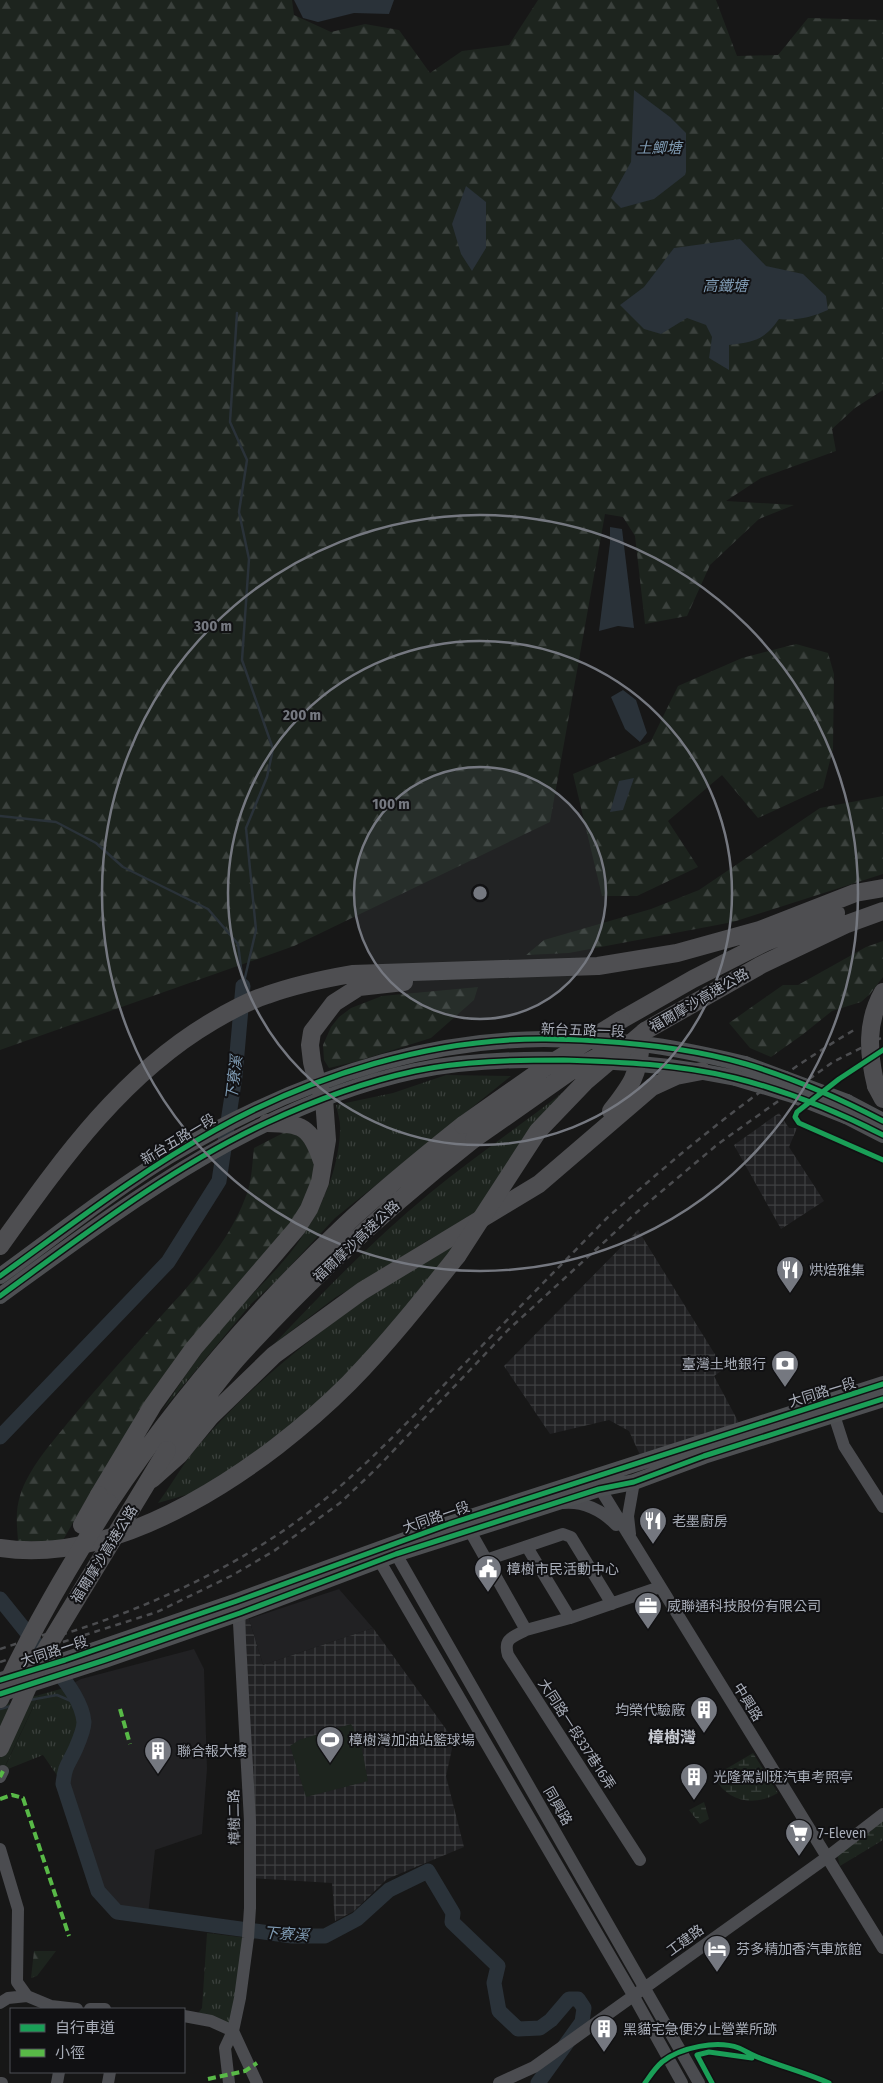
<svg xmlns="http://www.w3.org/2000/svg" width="883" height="2083" font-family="'Fira Sans Condensed','Noto Sans TC',sans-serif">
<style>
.built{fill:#212123}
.industrial{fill:url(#industrial-grid)}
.grass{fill:url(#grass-tufts)}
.forest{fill:url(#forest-firs)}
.wetland{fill:url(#wetland-marsh)}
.pitch{fill:#1d241e}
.water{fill:#2a3239}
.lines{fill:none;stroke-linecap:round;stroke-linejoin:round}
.stream{stroke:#2a3239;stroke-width:2.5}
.river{stroke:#2a3239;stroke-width:15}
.minor{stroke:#4b4c50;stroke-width:12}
.major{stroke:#4d4f52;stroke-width:16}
.highway{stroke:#4e4e51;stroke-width:18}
.rail{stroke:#4b4c4f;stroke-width:2.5;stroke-dasharray:6 5;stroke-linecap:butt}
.major-bridge{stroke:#4d4f52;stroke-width:16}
.highway-bridge{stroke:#4e4e51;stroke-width:18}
.quiet{stroke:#58b947;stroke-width:4;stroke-dasharray:8 4;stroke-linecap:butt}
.cycleway-casing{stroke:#111113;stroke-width:8}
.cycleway{stroke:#1a9f57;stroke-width:5}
.ring{fill:none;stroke:#757880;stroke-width:2.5}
.labels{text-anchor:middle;stroke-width:4;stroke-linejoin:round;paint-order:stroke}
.street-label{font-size:14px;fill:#a8adb8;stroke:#111113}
.poi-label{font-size:14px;fill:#a8adb8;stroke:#111113;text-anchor:start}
.water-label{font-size:15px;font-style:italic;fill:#7f9bb3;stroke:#111113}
.quarter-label{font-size:16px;font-weight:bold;fill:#c9ccd4;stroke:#111113}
.centre{fill:#757880;stroke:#111113;stroke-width:2.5}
.ring-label{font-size:15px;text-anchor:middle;font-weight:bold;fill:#757880;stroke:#111113;stroke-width:4;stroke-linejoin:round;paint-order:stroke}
</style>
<defs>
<pattern id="industrial-grid" width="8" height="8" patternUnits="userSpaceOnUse" patternTransform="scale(1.25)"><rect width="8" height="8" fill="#212123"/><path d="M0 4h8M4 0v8" fill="none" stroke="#3e3f41"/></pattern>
<pattern id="grass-tufts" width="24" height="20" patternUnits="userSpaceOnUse" patternTransform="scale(1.25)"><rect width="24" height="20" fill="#1d241e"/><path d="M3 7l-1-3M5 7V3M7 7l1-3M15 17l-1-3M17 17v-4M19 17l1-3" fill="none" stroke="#3b413d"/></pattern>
<pattern id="forest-firs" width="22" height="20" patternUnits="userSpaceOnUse" patternTransform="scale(1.25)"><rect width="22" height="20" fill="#1d241e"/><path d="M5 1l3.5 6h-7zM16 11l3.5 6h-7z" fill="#3b413d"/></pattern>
<pattern id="wetland-marsh" width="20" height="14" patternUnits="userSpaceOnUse" patternTransform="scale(1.25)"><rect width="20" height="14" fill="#1d241e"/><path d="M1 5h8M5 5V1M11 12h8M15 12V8" fill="none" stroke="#3b413d"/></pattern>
</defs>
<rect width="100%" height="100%" fill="#171717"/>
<!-- built -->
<path class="built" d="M339 1589 373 1628 263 1665 249 1619Z
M194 1649 204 1669 207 1769 202 1834 155 1850 148 1916 117 1912 98 1891 63 1784 65 1767 75 1749 78 1704 64 1688 81 1679Z"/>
<!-- industrial -->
<path class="industrial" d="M779 1113 789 1128H797L789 1147 824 1201 781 1229 734 1145Z
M638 1230 724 1369 714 1376 740 1425 640 1455 629 1431 609 1420 550 1434 504 1366Z
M240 1613 249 1619 263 1665 373 1628 448 1732 453 1744 446 1776 464 1847 387 1879 354 1911 335 1921 332 1883 250 1878Z"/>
<!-- grass -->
<path class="grass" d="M446 1075 511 1076 335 1218 278 1279 251 1304 162 1411C182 1380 204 1347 229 1319 247 1298 268 1280 286 1258 315 1224 338 1177 340 1132 341 1123 338 1114 336 1105L393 1093Z
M566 1090 479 1214 428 1240 380 1272 336 1297 274 1344C324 1291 374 1239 430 1193 474 1157 521 1125 566 1090Z
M453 1246 435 1274 335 1388 249 1459 189 1494 158 1503C169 1488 179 1471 190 1456 239 1395 302 1344 366 1299 393 1280 424 1264 453 1246Z
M64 1688 78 1704 84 1723 75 1749 65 1767 63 1784 43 1755 3 1771 39 1695Z
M207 1933 248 1938 233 2031 195 2017 202 2008Z"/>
<!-- forest -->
<path class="forest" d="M0 0H292L294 15 331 32 365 24 399 30 430 73 462 51 509 45 538 0H716L737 56 778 55 808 18 883 20V390L855 408 832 429 836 451 761 478 726 501 794 505 759 519 710 565 687 616 645 624 635 536 623 517 605 514 550 822 294 946 0 1050Z
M796 644 828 653 834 674 833 749 823 788 758 818 722 775 668 821 698 867 637 896H602L573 774 651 741 678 686 742 658Z
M883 796V874L733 922 569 953 526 955 544 940 651 909 699 890 820 808Z
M883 941V977L870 994 861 1002 832 1011 802 1035 771 1057 750 1048 729 1023 783 985H798L866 947Z
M478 987 474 1000 431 1038 358 1061 329 1068 324 1060 323 1045 331 1027 339 1017 351 1008 382 996Z
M287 1131 297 1134 306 1141 316 1165 313 1187 293 1220 86 1500 62 1542 18 1541C17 1526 15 1511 20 1496 29 1467 52 1443 70 1420 100 1384 132 1349 163 1314 195 1279 229 1242 246 1196 252 1181 252 1164 254 1148Z
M34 1951H56L37 1976 31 1978Z"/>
<!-- wetland -->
<path class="wetland" d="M753 1753 778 1793C754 1807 726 1802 714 1776Z
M704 1802 709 1819 700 1824 689 1810Z
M883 1814V1840L840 1866 836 1850Z"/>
<!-- pitch -->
<path class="pitch" d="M39 1695 37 1699 0 1777V1706Z
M351 1724 361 1744 368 1781 306 1797 290 1746 299 1740Z"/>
<!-- water -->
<path class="water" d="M294 0H394L389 14 354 13 318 22 303 18Z
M634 90 670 117 686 133V172L685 175 654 199 621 208 611 198 631 162Z
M466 186 486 202V248L472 271 461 254 452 224Z
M740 239 766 266 803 274 826 296 828 310C812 317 797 321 779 319 764 340 755 342 729 345V370L709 358 712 337 706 325 687 318 661 334 644 329 620 305 644 287 674 248Z
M610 527 622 529 634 628 618 626 599 631 610 543Z
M623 690 636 700 647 733 640 742 625 729 611 697Z
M634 778 623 810 610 812 619 781Z"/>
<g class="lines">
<!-- stream -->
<path class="stream" d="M237 313 230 422 247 460 239 512 249 559 242 660 273 749 267 777 246 828 256 930 243 986
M0 816 56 822 96 843 123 867 208 909 238 944 243 984
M30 1700 57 1695 78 1704
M0 1709 11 1706"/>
<!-- river -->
<path class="river" d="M0 1437 168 1262 219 1181 235 1076 243 986
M0 1599 37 1645
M53 1665C65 1681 82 1701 84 1722 84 1729 79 1741 76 1748 69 1764 65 1764 63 1784L98 1891 117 1912 292 1936H325L357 1919 389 1890 428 1871 453 1913 452 1922 498 1966 494 1983 499 2011 518 2029 540 2028 551 2020 569 1999H578L584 2008 582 2022 538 2083"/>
<!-- minor -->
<path class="minor" d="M834 1415 844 1446 883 1507
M596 1482 883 1948
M563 1503C583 1501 602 1510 616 1525
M470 1531 526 1630 570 1618 660 1587
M630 1534 628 1516 634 1482
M392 1547 699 2083
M527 1547 570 1618
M375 1553 633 1995 682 2083
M486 1560 563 1534 571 1537 612 1604
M526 1630C513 1637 503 1638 508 1655L640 1860
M0 1777 3 1771
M0 1849 18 1909 17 1982 27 1996 51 2006 77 2009
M0 2003 8 1998 27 1996
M90 2009H105
M184 2016 211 2021 233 2031
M233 2031 257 2083
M0 2083H2
M57 2083 59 2072
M108 2083 110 2072
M229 2083 225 2048 233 2031 240 1998 248 1938 250 1908V1821L238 1605
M499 2083 534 2067 826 1858 883 1814"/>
<!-- major -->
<path class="major" d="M599 1061C645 1063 691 1069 736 1078
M847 1102 883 1121
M846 1116 883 1135
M0 1276C56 1236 110 1192 169 1156 283 1088 410 1040 544 1039 560 1039 577 1040 593 1041 609 1042 626 1042 642 1044 676 1048 711 1056 745 1064
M0 1296C128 1203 257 1105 415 1071 463 1061 514 1059 562 1060
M1 1680 65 1660 237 1601 449 1524 883 1384
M0 1694 105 1660 240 1613 396 1554 599 1489 634 1482 704 1456 883 1399"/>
<!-- highway -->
<path class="highway" d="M621 1020 693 979 764 943 836 913
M645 1031 761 965 847 924 883 911
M876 1086 883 1099
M611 1111C631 1085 638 1077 641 1043
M267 1123C303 1124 310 1126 322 1161
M0 1246C61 1161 121 1075 213 1021 230 1011 248 1001 267 995 295 985 323 979 352 974L598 966 677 953 760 930 855 893 883 888
M167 1450C191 1419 215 1382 242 1353 313 1276 391 1204 474 1139
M152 1479 179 1455 210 1417 274 1355 362 1291 539 1184 652 1087 676 1076 702 1071
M99 1495 153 1405 194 1348 297 1228 309 1209 320 1182 327 1140 324 1099 317 1082 312 1062 310 1045 312 1032 334 1003 359 987 404 982
M109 1503C177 1401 256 1309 345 1225 382 1190 423 1157 463 1125
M0 1548C122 1567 267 1465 349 1383 388 1343 423 1299 457 1256"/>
<!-- rail -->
<path class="rail" d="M61 1635C137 1611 211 1579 277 1535 339 1494 391 1439 443 1386 497 1330 552 1274 607 1218 684 1149 764 1083 854 1030
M0 1649 68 1627
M0 1662 157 1612 231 1576 274 1551 340 1503 376 1469 508 1330 637 1212 718 1144 833 1062 883 1037"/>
<!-- major-bridge -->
<path class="major-bridge" d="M745 1064 847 1102
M736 1078 793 1095 846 1116"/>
<!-- highway-bridge -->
<path class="highway-bridge" d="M876 1086C868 1053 866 1022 883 992
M463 1125 547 1066 621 1020
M474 1139 571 1071 614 1048
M457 1256 538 1131 585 1082 645 1031
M82 1525 99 1495
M0 1699C31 1630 69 1567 109 1503
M0 1748 42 1656 167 1450"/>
<!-- quiet -->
<path class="quiet" d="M120 1709 130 1744
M0 1777 3 1771
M0 1799 12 1795 23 1798 69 1936
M208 2079 245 2071 257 2063"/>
<defs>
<path id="cycleway" d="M883 1050 839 1079 797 1112 795 1117 799 1123 883 1160
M0 1276C71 1225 139 1172 215 1130 313 1075 432 1038 546 1039 563 1039 581 1040 598 1041 648 1044 698 1050 746 1064 793 1078 839 1098 883 1121
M0 1296C85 1234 170 1168 266 1123 313 1101 364 1082 415 1071 462 1061 516 1060 563 1060 621 1062 679 1064 735 1078 787 1091 836 1111 883 1135
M0 1680 65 1660 237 1601 449 1524 883 1384
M0 1694 105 1660 240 1613 396 1554 599 1489 634 1482 704 1456 883 1399
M645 2083C650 2076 655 2068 662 2062 681 2047 717 2040 739 2048 746 2051 753 2056 760 2058 783 2067 806 2073 829 2083
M712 2083 697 2055 709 2052 752 2058"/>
</defs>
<!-- cycleway casing -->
<use href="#cycleway" class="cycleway-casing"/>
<!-- cycleway -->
<use href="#cycleway" class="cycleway"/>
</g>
<!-- distance rings -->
<circle cx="480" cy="893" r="126" fill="#757880" fill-opacity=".12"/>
<g class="ring">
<circle cx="480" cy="893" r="126"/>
<circle cx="480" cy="893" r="252"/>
<circle cx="480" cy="893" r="378"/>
</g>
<!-- icons -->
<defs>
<symbol id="restaurant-pin" viewBox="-11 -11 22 30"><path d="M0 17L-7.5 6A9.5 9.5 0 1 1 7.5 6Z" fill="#757880" stroke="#111113"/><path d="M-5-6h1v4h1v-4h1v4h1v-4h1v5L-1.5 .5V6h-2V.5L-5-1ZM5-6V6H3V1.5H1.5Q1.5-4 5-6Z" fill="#fff"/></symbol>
<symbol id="bank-pin" viewBox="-11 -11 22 30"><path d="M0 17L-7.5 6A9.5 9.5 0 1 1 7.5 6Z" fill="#757880" stroke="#111113"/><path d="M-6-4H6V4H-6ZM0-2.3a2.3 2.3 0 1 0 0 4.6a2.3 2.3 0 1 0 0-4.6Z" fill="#fff"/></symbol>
<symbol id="civic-pin" viewBox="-11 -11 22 30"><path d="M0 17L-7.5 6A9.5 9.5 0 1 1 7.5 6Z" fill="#757880" stroke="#111113"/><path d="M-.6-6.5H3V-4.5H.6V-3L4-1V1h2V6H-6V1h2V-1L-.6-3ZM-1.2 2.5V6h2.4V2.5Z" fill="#fff"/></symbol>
<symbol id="office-pin" viewBox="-11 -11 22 30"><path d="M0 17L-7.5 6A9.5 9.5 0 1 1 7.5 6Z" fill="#757880" stroke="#111113"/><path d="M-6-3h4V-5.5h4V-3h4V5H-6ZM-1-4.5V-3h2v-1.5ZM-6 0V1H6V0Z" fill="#fff"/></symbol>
<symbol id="building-pin" viewBox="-11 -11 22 30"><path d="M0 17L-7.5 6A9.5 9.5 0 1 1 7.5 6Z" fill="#757880" stroke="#111113"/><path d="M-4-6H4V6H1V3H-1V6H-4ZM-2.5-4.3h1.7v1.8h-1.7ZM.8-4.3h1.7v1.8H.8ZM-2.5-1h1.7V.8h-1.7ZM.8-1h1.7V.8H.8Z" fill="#fff"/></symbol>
<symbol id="stadium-pin" viewBox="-11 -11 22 30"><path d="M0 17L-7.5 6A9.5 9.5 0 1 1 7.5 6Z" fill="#757880" stroke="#111113"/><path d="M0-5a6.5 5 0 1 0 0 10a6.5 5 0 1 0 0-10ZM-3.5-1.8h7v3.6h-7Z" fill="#fff"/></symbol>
<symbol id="supermarket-pin" viewBox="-11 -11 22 30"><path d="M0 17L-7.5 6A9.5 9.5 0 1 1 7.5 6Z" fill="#757880" stroke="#111113"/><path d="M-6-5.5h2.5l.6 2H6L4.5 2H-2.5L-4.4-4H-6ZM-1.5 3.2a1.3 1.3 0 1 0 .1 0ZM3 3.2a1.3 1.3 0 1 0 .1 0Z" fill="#fff"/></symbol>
<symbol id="hotel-pin" viewBox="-11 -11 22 30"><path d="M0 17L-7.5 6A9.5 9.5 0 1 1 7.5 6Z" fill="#757880" stroke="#111113"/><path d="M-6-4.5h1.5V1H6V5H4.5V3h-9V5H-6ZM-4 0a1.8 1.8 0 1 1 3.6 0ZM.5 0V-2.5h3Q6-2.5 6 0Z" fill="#fff"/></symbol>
</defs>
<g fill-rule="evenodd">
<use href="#restaurant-pin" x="774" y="1254" width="32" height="43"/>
<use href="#bank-pin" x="769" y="1348" width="32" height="43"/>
<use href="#restaurant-pin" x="637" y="1505" width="32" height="43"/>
<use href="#civic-pin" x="472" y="1553" width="32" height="43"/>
<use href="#office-pin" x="632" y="1590" width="32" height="43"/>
<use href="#building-pin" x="688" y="1694" width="32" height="43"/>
<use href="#stadium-pin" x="314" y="1724" width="32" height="43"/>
<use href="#building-pin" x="142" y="1735" width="32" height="43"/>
<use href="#building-pin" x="678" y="1761" width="32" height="43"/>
<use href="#supermarket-pin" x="783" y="1817" width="32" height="43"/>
<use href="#hotel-pin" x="701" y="1933" width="32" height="43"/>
<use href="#building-pin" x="588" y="2013" width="32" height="43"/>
</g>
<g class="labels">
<!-- street labels -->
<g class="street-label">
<text transform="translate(699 1000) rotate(-30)" y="5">福爾摩沙高速公路</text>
<text transform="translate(583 1030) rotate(2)" y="5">新台五路一段</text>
<text transform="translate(178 1139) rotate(-31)" y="5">新台五路一段</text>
<text transform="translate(356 1241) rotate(-43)" y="5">福爾摩沙高速公路</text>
<text transform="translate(822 1392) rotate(-17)" y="5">大同路一段</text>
<text transform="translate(436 1517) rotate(-19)" y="5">大同路一段</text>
<text transform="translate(104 1554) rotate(-58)" y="5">福爾摩沙高速公路</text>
<text transform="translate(54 1651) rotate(-18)" y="5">大同路一段</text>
<text transform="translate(748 1702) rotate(58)" y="5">中興路</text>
<text transform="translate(577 1734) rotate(57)" y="5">大同路一段337巷16弄</text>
<text transform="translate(558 1806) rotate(60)" y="5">同興路</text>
<text transform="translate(234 1817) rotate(-91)" y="5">樟樹二路</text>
<text transform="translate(685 1940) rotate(-36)" y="5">工建路</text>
</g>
<!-- poi labels -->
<g class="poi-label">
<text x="809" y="1275">烘焙雅集</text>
<text x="766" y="1369" text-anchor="end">臺灣土地銀行</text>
<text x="672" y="1526">老墨廚房</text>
<text x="507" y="1574">樟樹市民活動中心</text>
<text x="667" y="1611">威聯通科技股份有限公司</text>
<text x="685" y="1715" text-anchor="end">均榮代驗廠</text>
<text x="349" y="1745">樟樹灣加油站籃球場</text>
<text x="177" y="1756">聯合報大樓</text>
<text x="713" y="1782">光隆駕訓班汽車考照亭</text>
<text x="818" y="1838">7-Eleven</text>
<text x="736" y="1954">芬多精加香汽車旅館</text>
<text x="623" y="2034">黑貓宅急便汐止營業所跡</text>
</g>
<!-- water labels -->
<g class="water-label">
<text x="659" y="153">土鯽塘</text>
<text x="725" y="291">高鐵塘</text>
<text transform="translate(234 1078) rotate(-83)" y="5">下寮溪</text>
<text transform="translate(286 1934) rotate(4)" y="5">下寮溪</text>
</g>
<!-- quarter labels -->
<g class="quarter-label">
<text x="672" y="1743">樟樹灣</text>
</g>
</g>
<circle cx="480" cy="893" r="8" class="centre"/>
<g class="ring-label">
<text x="213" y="631">300 m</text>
<text x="302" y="720">200 m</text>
<text x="391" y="809">100 m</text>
</g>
<!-- legend -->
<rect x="10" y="2008" width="175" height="65" fill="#111113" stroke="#4d4f55"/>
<rect x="20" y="2024" width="25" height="8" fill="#1a9f57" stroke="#4d4f55"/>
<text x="55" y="2033" font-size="15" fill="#a8adb8">自行車道</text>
<rect x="20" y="2049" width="25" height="8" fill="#58b947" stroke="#4d4f55"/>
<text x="55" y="2058" font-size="15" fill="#a8adb8">小徑</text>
</svg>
